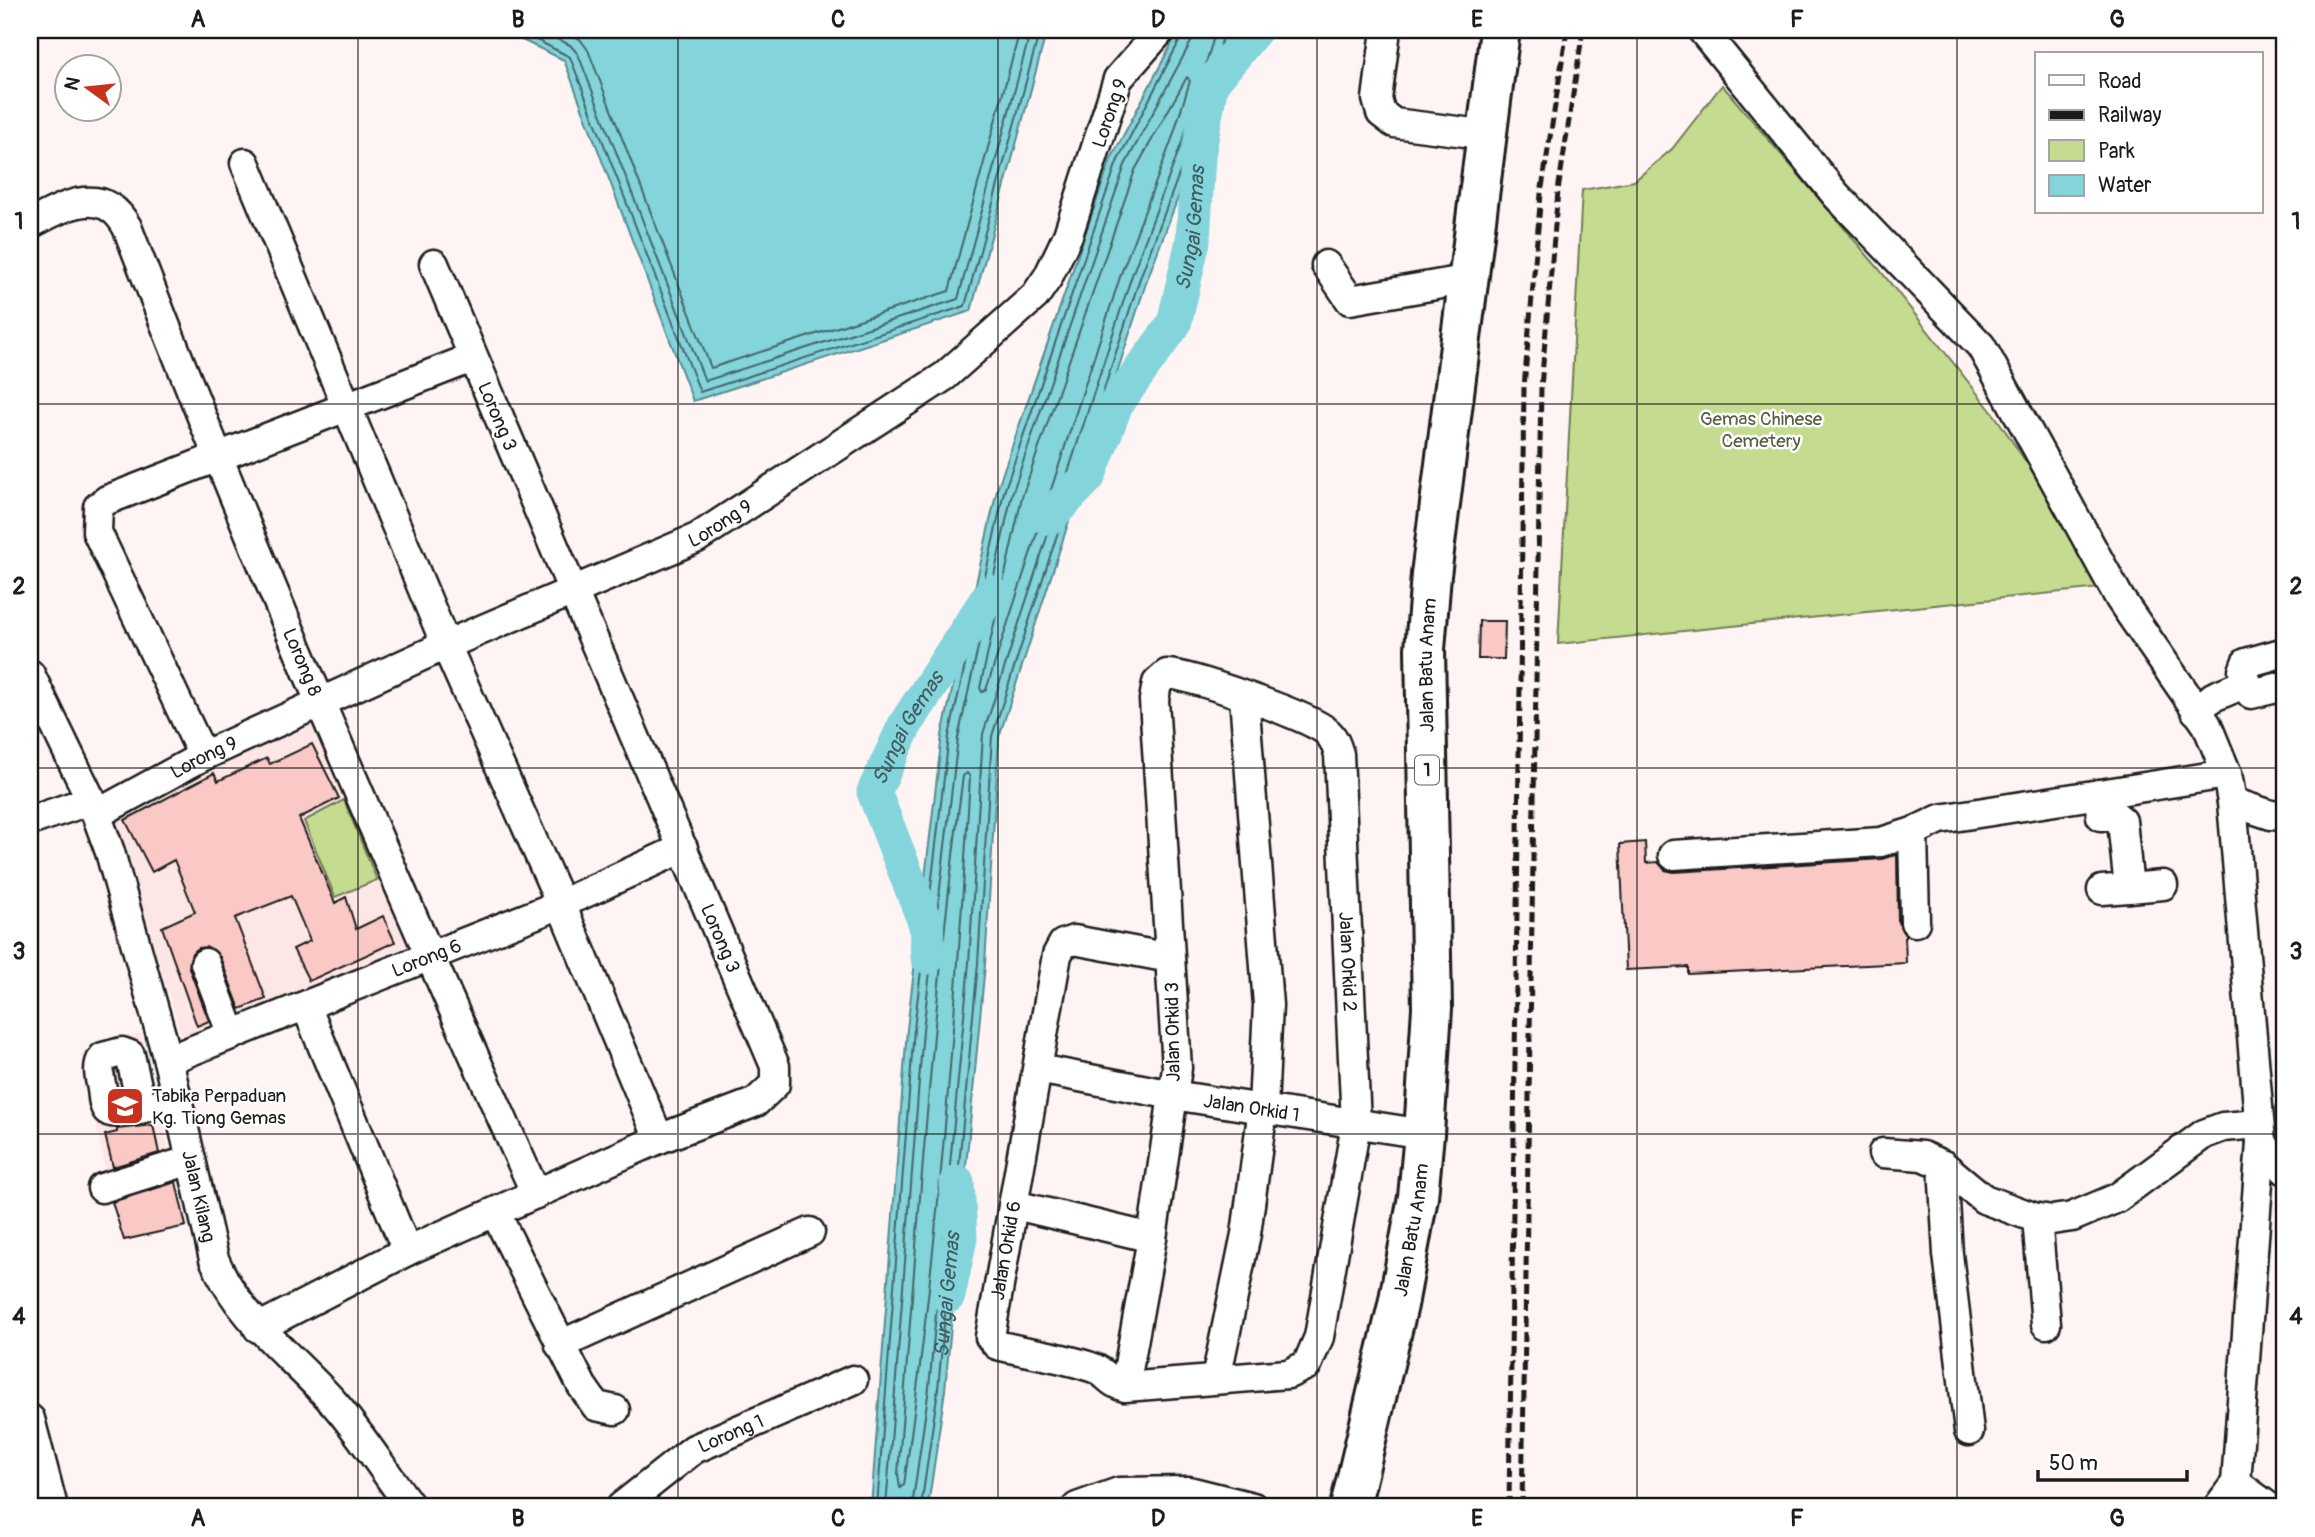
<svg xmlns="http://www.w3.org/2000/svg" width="2315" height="1537" font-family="Pangolin,sans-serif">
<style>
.built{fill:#fde7e6}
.green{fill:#c5db90;stroke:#707c56;stroke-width:2}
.water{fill:#83d4db;stroke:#5a8a8f;stroke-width:2}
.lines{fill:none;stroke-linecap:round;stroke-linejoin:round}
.shore{stroke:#456668;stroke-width:2}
.river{stroke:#83d4db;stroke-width:35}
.building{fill:#fac9c6;stroke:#1c1c1c;stroke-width:2}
.minor-casing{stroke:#1c1c1c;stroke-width:33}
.highway-casing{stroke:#1c1c1c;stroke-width:44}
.minor{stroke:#fff;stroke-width:28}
.highway{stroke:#fff;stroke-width:38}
.rail{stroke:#1c1c1c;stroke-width:5;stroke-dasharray:10 5;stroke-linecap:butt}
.grid{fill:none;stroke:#1c1c1c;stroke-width:2;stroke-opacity:0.55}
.labels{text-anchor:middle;stroke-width:5;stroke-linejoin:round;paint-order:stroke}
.shield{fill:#fff;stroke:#606060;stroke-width:2}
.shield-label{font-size:18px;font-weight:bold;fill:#1c1c1c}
.street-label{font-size:19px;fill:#1c1c1c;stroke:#fff}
.park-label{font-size:19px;fill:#575f45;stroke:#fff}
.poi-label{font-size:19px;fill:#1c1c1c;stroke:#fff;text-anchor:start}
.water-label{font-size:21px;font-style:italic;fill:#405c5f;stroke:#fff}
.neatline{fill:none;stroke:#1c1c1c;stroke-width:2.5}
.grid-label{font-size:23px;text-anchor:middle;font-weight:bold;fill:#1c1c1c}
</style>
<rect width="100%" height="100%" fill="#fef4f4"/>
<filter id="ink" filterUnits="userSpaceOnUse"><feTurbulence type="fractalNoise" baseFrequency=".0143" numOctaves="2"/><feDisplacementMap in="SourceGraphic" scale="14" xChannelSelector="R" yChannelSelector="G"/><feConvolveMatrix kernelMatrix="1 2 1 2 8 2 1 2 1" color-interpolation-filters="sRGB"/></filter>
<g filter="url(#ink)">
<!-- built -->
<path class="built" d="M315 719 408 946 183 1041 114 818Z
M141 1033 171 1159 107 1177 81 1052Z"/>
<!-- green -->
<path class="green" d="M1722 85 1879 269 1996 417 2110 587 1558 644 1582 190 1634 181 1672 149Z
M344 800 377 880 335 897 304 821Z"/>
<!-- water -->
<path class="water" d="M501 30H1047L971 311 693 401 564 60Z
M1179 30H1232L1197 147 1147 280 999 737 985 964 945 1390 928 1507H871L907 1029 942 735 997 490 1111 159Z"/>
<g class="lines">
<!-- shore -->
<g class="shore">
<path d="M517 30 570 57 700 392 965 306 1040 30"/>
<path d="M538 30 570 45 578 54 705 381 958 299 1031 30"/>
<path d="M562 30 580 39 588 50 711 368 949 291 1020 30"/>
<path d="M1187 77 1190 81 1172 139 1122 271 986 690 982 692 980 688 1022 497 1135 170Z"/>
<path d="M967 773 970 777C956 1013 938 1251 904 1485L900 1488 898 1474C917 1241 932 1008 963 776Z"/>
<path d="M877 1507 914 1029 949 736 1004 492 1117 162 1185 30"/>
<path d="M886 1507 923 1030 958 738 1012 494 1125 165 1192 40 1194 30"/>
<path d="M912 1507 929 1388 969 963 983 734 1132 275 1182 142 1216 30"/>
<path id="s1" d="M921 1507 938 1389 978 963 992 736 1140 278 1190 145 1225 30"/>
</g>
<!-- river -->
<g class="river">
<path id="s2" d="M1048 518 1088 477 1116 404 1174 324 1193 241 1198 156 1211 84 1255 30"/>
<path id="s3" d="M928 957 926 925 874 792 905 725 991 593"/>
<path d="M948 1296 960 1238 957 1182"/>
</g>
</g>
<!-- building -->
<path class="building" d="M1479 621H1505L1504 659H1478Z
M312 744 339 798 299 818 335 903 346 897 356 929 383 916 395 942 309 981 293 949 310 941 291 896 235 918 266 999 240 1009 220 957 208 947 199 948 192 953 189 968 209 1021 197 1026 162 927 195 912 174 860 152 872 125 820 214 773 218 781 267 758 270 764Z
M1645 842 1646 863 1658 862 1665 870 1674 872 1882 859 1897 854 1898 922 1905 935 1906 963 1688 974V967L1626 970 1620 844Z
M153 1125 159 1153 113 1167 105 1135 117 1132V1129Z
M176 1182 186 1226 124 1240 112 1202Z"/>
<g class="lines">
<defs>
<g id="minor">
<path d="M1386 30 1377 99 1381 113 1394 123 1489 135"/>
<path d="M1702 30 1836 195 1981 346 2120 599 2207 725 2227 774 2232 802 2261 1142 2285 1170"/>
<path d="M245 163 446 645 561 904 659 1139"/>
<path id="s4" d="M30 224C64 206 103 183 127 227 253 554 392 875 536 1194"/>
<path d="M1326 265 1350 300 1470 279"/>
<path d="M2285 652 2246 663 2243 671 2251 694 2285 686"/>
<path id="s5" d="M30 674 91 800 110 852 168 1060 214 1259C239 1319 291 1355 334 1403 362 1435 385 1473 411 1507"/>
<path d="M2196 711 2213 697 2246 683"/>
<path d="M203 756 97 532 98 507 107 500 472 358"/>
<path d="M2099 794 2101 816H2116L2122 821 2129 888 2102 890"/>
<path d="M2232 802 2271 815 2285 816"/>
<path id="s6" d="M97 814 203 756 446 645 697 538 945 376 1035 296 1048 277 1068 235 1118 79 1161 30"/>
<path d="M30 821 91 800"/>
<path d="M1913 832 1915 922"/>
<path d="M1673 855 1881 842 1913 832 1940 819 2227 774"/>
<path d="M2129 888 2163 885"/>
<path d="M205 963 232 1035"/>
<path d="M306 1006 407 1251"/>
<path id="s7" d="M168 1060 561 904 683 848"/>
<path id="s8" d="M1038 1069 1173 1095 1424 1134"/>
<path d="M142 1108 130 1055 122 1052 103 1057C96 1067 100 1078 102 1089 103 1096 103 1105 107 1110 115 1119 164 1102 177 1099"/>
<path d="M1883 1153 1922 1156 1943 1165 1984 1199 2033 1217 2052 1220 2072 1217 2117 1198 2204 1134 2223 1127 2259 1124"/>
<path d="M1943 1165 1948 1254 1969 1431"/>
<path d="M102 1188 191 1160"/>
<path d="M1015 1205 1152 1238"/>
<path d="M495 1212 582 1386 596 1406 615 1410"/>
<path d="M2037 1218 2046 1324"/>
<path d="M258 1328 407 1251 659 1139 756 1102 775 1084V1066L434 264"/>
<path d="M560 1345 810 1232"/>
<path d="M1216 1379 1246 1234 1263 1108 1268 1005 1244 697"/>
<path id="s9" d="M1125 1387 1152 1238 1177 1068 1154 700 1157 683 1167 674C1190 675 1309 716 1326 731 1334 737 1336 745 1339 754L1356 1124 1319 1337 1307 1365 1288 1374 1125 1387C1110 1384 1107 1373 1094 1368 1064 1357 1029 1353 997 1345L990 1337 1057 955 1063 944 1074 940 1170 958"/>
<path d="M30 1419 53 1507"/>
<path d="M2236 1483 2269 1507"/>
<path id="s10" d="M621 1507 694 1449 853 1380"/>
<path d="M1077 1507 1119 1492 1189 1491 1253 1507"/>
<path d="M2218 1507 2236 1483 2261 1142"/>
</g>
<g id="highway">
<path id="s11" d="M1350 1507 1398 1305 1418 1197 1424 1134 1432 1008 1425 649 1431 575 1500 30"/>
</g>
</defs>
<!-- minor casing -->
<use href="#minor" class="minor-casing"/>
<!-- highway casing -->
<use href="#highway" class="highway-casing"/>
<!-- minor -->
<use href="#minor" class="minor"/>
<!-- highway -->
<use href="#highway" class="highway"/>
<!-- rail -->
<path class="rail" d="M1509 1507 1524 387 1541 194 1567 30
M1522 1507 1541 387 1558 191 1583 30"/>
</g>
</g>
<!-- grid -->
<path class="grid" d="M358 30V1507M678 30V1507M998 30V1507M1317 30V1507M1637 30V1507M1957 30V1507M30 404H2285M30 768H2285M30 1134H2285"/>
<!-- icons -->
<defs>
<symbol id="school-square" viewBox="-11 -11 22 22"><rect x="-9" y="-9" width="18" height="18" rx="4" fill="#c8321e" stroke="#fff"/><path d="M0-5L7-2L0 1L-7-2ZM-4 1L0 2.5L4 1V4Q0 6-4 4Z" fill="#fff"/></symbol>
</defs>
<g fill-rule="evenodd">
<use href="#school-square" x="103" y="1084" width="44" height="44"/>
</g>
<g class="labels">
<!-- shield labels -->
<rect class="shield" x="1415" y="755.5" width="24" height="29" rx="5"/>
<g class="shield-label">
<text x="1427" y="776">1</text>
</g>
<!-- street labels -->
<g class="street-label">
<text transform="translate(1109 113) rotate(-71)" y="7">Lorong 9</text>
<text transform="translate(498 416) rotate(67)" y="7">Lorong 3</text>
<text dy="7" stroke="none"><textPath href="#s6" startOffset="688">Lorong 9</textPath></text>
<text dy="7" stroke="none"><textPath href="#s4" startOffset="581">Lorong 8</textPath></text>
<text dy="7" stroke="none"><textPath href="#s11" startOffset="850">Jalan Batu Anam</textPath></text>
<text dy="7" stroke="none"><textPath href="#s6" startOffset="121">Lorong 9</textPath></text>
<text transform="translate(721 938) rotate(67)" y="7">Lorong 3</text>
<text dy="7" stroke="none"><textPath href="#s7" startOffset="278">Lorong 6</textPath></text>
<text dy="7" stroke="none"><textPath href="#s9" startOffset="1127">Jalan Orkid 2</textPath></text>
<text transform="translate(1172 1032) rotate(-91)" y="7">Jalan Orkid 3</text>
<text dy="7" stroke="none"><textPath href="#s8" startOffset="217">Jalan Orkid 1</textPath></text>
<text dy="7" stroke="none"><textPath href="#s5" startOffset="551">Jalan Kilang</textPath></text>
<text dy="7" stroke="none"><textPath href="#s11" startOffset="284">Jalan Batu Anam</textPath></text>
<text dy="7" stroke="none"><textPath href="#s9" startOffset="1956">Jalan Orkid 6</textPath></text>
<text dy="7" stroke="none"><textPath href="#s10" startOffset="133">Lorong 1</textPath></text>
</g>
<!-- park labels -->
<g class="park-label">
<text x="1761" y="425">Gemas Chinese<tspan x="1761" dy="22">Cemetery</tspan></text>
</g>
<!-- poi labels -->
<g class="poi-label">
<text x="152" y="1102">Tabika Perpaduan<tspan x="152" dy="22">Kg. Tiong Gemas</tspan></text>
</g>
<!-- water labels -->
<g class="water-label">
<text dy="7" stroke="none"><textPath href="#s2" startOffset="332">Sungai Gemas</textPath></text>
<text dy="7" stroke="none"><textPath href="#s3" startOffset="247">Sungai Gemas</textPath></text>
<text dy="7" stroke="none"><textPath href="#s1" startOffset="214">Sungai Gemas</textPath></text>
</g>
</g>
<!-- margin -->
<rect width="2315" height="1537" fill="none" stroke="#fff" stroke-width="77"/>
<!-- legend -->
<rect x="2035" y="52" width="228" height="161" fill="#ffffff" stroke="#a4a4a4" stroke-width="2"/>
<rect x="2049" y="75" width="35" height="10" fill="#ffffff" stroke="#a4a4a4" stroke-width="2"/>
<text x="2098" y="88" font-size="21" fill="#1c1c1c">Road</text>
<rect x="2049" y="110" width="35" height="10" fill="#1c1c1c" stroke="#a4a4a4" stroke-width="2"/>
<text x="2098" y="122" font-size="21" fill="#1c1c1c">Railway</text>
<rect x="2049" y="140" width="35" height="21" fill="#c5db90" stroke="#a4a4a4" stroke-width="2"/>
<text x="2098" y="158" font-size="21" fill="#1c1c1c">Park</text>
<rect x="2049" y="175" width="35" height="21" fill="#83d4db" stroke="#a4a4a4" stroke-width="2"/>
<text x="2098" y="192" font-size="21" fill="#1c1c1c">Water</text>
<!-- north arrow -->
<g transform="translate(88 88) rotate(285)"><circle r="33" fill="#ffffff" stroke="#a4a4a4" stroke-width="2"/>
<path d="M0-5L12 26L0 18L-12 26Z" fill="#c8321e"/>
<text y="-10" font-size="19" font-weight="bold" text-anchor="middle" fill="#1c1c1c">N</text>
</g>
<!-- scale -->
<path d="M2038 1470v10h149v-10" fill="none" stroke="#1c1c1c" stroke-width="3.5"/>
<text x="2049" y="1470" font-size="21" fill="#1c1c1c" stroke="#ffffff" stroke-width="5" paint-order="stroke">50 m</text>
<rect x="38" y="38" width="2238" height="1460" class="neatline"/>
<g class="grid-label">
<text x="198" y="27">A</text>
<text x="518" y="27">B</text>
<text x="838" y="27">C</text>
<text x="1158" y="27">D</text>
<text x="1477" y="27">E</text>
<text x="1797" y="27">F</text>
<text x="2117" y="27">G</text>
<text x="19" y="229">1</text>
<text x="2296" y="229">1</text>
<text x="19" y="594">2</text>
<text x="2296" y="594">2</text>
<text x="19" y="959">3</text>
<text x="2296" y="959">3</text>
<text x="19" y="1324">4</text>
<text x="2296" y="1324">4</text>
<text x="198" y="1526">A</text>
<text x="518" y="1526">B</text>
<text x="838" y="1526">C</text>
<text x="1158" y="1526">D</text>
<text x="1477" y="1526">E</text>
<text x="1797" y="1526">F</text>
<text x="2117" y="1526">G</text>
</g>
</svg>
